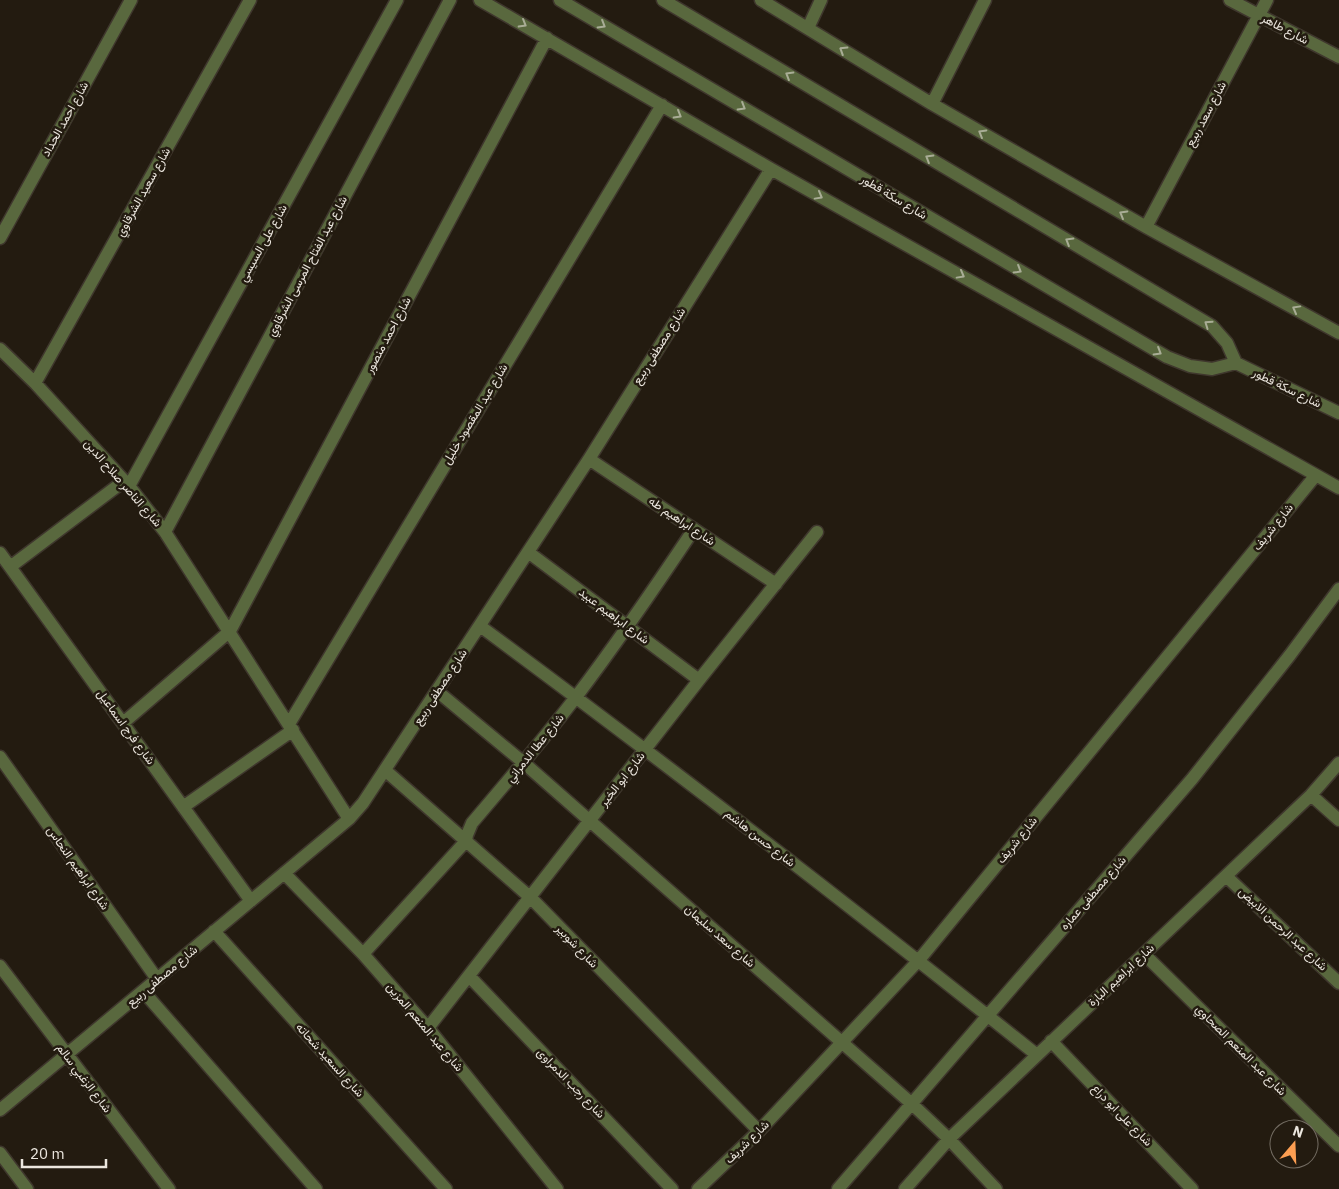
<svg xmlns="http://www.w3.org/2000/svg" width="1339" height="1189" font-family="'IBM Plex Sans',Vazirmatn,sans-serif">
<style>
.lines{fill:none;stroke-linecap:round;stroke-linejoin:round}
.minor-casing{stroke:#3f372d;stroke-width:15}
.minor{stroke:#59683e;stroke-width:12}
.oneway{stroke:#a9ad96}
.labels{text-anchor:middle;stroke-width:5;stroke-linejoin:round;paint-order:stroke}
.street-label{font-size:12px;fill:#ebe6de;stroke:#231b10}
</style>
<rect width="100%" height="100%" fill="#231b10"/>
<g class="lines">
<defs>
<path id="minor" d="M480 0 771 169 1339 488
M560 0 1167 357 1190 366 1212 369 1236 363
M663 0 1212 326 1227 343 1236 363 1339 413
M761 0 932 104 1146 227 1339 333
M1230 0 1339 57
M808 28 821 0
M932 104 985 0
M1146 227 1267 0
M0 238 131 0
M0 349 35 383 129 486 165 532 349 819
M35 383 250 0
M589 459 776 584
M129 486 397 0
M165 532 450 0
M528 552 699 680
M0 553 251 901
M10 567 124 481
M480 626C668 765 854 909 1037 1055
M437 691 524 763 912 1104 949 1139 996 1189
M123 723 230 631 547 38
M289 724 662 105
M0 757 157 979
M386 771 531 898 759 1131
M1311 795 1339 820
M183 807 293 730
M284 873 363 954 428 1028 557 1189
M1226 876 1339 983
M214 931 446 1189
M363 954 466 841 467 835 472 823C507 782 543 740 576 697 617 643 656 586 694 529
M1144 954 1339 1146
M0 966 169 1189
M470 977 672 1189
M143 991 316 1189
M428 1028 699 680 817 532
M1051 1041 1192 1189
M0 1110 349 819 363 803 589 459 771 169
M0 1153 27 1189
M698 1189 759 1131 919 960 1316 475
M838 1189 1192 779 1290 655 1339 589
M905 1189 949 1139 1311 795 1339 763"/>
</defs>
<!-- minor casing -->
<use href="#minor" class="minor-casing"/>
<!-- minor -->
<use href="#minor" class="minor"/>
</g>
<!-- one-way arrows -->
<defs><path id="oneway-chevron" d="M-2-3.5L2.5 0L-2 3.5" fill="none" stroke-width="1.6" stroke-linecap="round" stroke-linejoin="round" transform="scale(1.25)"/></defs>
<g class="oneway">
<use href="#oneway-chevron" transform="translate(523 24) rotate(30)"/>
<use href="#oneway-chevron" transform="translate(602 25) rotate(31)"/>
<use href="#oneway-chevron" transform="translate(843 50) rotate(-148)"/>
<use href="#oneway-chevron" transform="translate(789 75) rotate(-149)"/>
<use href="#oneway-chevron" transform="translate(742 107) rotate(31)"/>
<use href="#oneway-chevron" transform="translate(678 115) rotate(30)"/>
<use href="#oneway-chevron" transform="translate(982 133) rotate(-150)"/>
<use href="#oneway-chevron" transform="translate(929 158) rotate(-149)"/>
<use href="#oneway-chevron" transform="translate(819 196) rotate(29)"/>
<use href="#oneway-chevron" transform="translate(1123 214) rotate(-150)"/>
<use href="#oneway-chevron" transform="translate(1069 241) rotate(-149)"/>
<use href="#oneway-chevron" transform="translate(1018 270) rotate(31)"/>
<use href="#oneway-chevron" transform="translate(961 275) rotate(29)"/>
<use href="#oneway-chevron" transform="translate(1296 309) rotate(-151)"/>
<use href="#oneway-chevron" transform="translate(1208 324) rotate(-145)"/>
<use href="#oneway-chevron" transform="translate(1158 352) rotate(31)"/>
</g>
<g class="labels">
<!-- street labels -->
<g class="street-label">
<text transform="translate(1285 29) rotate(28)" y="4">شارع طاهر</text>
<text transform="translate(1206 114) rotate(-62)" y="4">شارع سعد ربيع</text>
<text transform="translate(65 119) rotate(-61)" y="4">شارع احمد الحداد</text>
<text transform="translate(143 192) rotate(-61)" y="4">شارع سعيد الشرقاوي</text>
<text transform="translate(894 197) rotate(31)" y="4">شارع سكة قطور</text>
<text transform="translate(263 243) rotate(-61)" y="4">شارع على السيسي</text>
<text transform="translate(307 266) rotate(-62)" y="4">شارع عبد الفتاح المرسى الشرقاوي</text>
<text transform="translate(388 335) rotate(-62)" y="4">شارع احمد منصور</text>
<text transform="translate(659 346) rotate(-58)" y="4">شارع مصطفى ربيع</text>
<text transform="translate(1287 388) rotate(26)" y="4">شارع سكة قطور</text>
<text transform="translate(475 414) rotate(-59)" y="4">شارع عبد المقصود خليل</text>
<text transform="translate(123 483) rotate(49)" y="4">شارع الناصر صلاح الدين</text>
<text transform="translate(682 521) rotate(34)" y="4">شارع ابراهيم طه</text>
<text transform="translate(1273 527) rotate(-51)" y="4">شارع شريف</text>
<text transform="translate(614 616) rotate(37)" y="4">شارع ابراهيم عبيد</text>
<text transform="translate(440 687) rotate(-57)" y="4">شارع مصطفى ربيع</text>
<text transform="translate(126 727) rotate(54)" y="4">شارع فرج اسماعيل</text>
<text transform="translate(535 748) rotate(-51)" y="4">شارع عطا الدمراني</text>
<text transform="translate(622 779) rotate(-52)" y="4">شارع ابو الخير</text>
<text transform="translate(760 838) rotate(38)" y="4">شارع حسن هاشم</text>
<text transform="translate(1017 840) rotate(-51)" y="4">شارع شريف</text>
<text transform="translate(78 868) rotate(55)" y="4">شارع ابراهيم النحاس</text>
<text transform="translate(1093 893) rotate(-49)" y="4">شارع مصطفى عماره</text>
<text transform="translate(1283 929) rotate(43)" y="4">شارع عبد الرحمن الابيض</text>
<text transform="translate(720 936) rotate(41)" y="4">شارع سعد سليمان</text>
<text transform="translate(577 946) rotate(46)" y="4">شارع شوبير</text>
<text transform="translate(1121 975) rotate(-43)" y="4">شارع ابراهيم البارة</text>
<text transform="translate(162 976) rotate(-40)" y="4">شارع مصطفى ربيع</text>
<text transform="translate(425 1027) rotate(50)" y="4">شارع عبد المنعم المزين</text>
<text transform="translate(1241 1050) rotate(45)" y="4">شارع عبد المنعم الصحاوي</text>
<text transform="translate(330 1060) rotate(48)" y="4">شارع السعيد شحاته</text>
<text transform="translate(84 1078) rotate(53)" y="4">شارع الزغبي سالم</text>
<text transform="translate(571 1083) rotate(46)" y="4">شارع رجب الدمراوى</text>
<text transform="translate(1122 1115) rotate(46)" y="4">شارع على ابو دراع</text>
<text transform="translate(747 1142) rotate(-44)" y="4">شارع شريف</text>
</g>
</g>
<!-- north arrow -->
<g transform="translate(1294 1144) rotate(19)"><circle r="24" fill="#231b10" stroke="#736c62"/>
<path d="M0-4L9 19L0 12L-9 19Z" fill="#fc9e52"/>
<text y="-8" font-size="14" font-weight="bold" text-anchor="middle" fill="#ebe6de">N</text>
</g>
<!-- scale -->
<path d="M22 1159v8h84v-8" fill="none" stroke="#ebe6de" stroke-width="2.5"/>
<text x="30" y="1159" font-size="15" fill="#ebe6de" stroke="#231b10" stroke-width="4" paint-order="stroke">20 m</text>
</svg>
